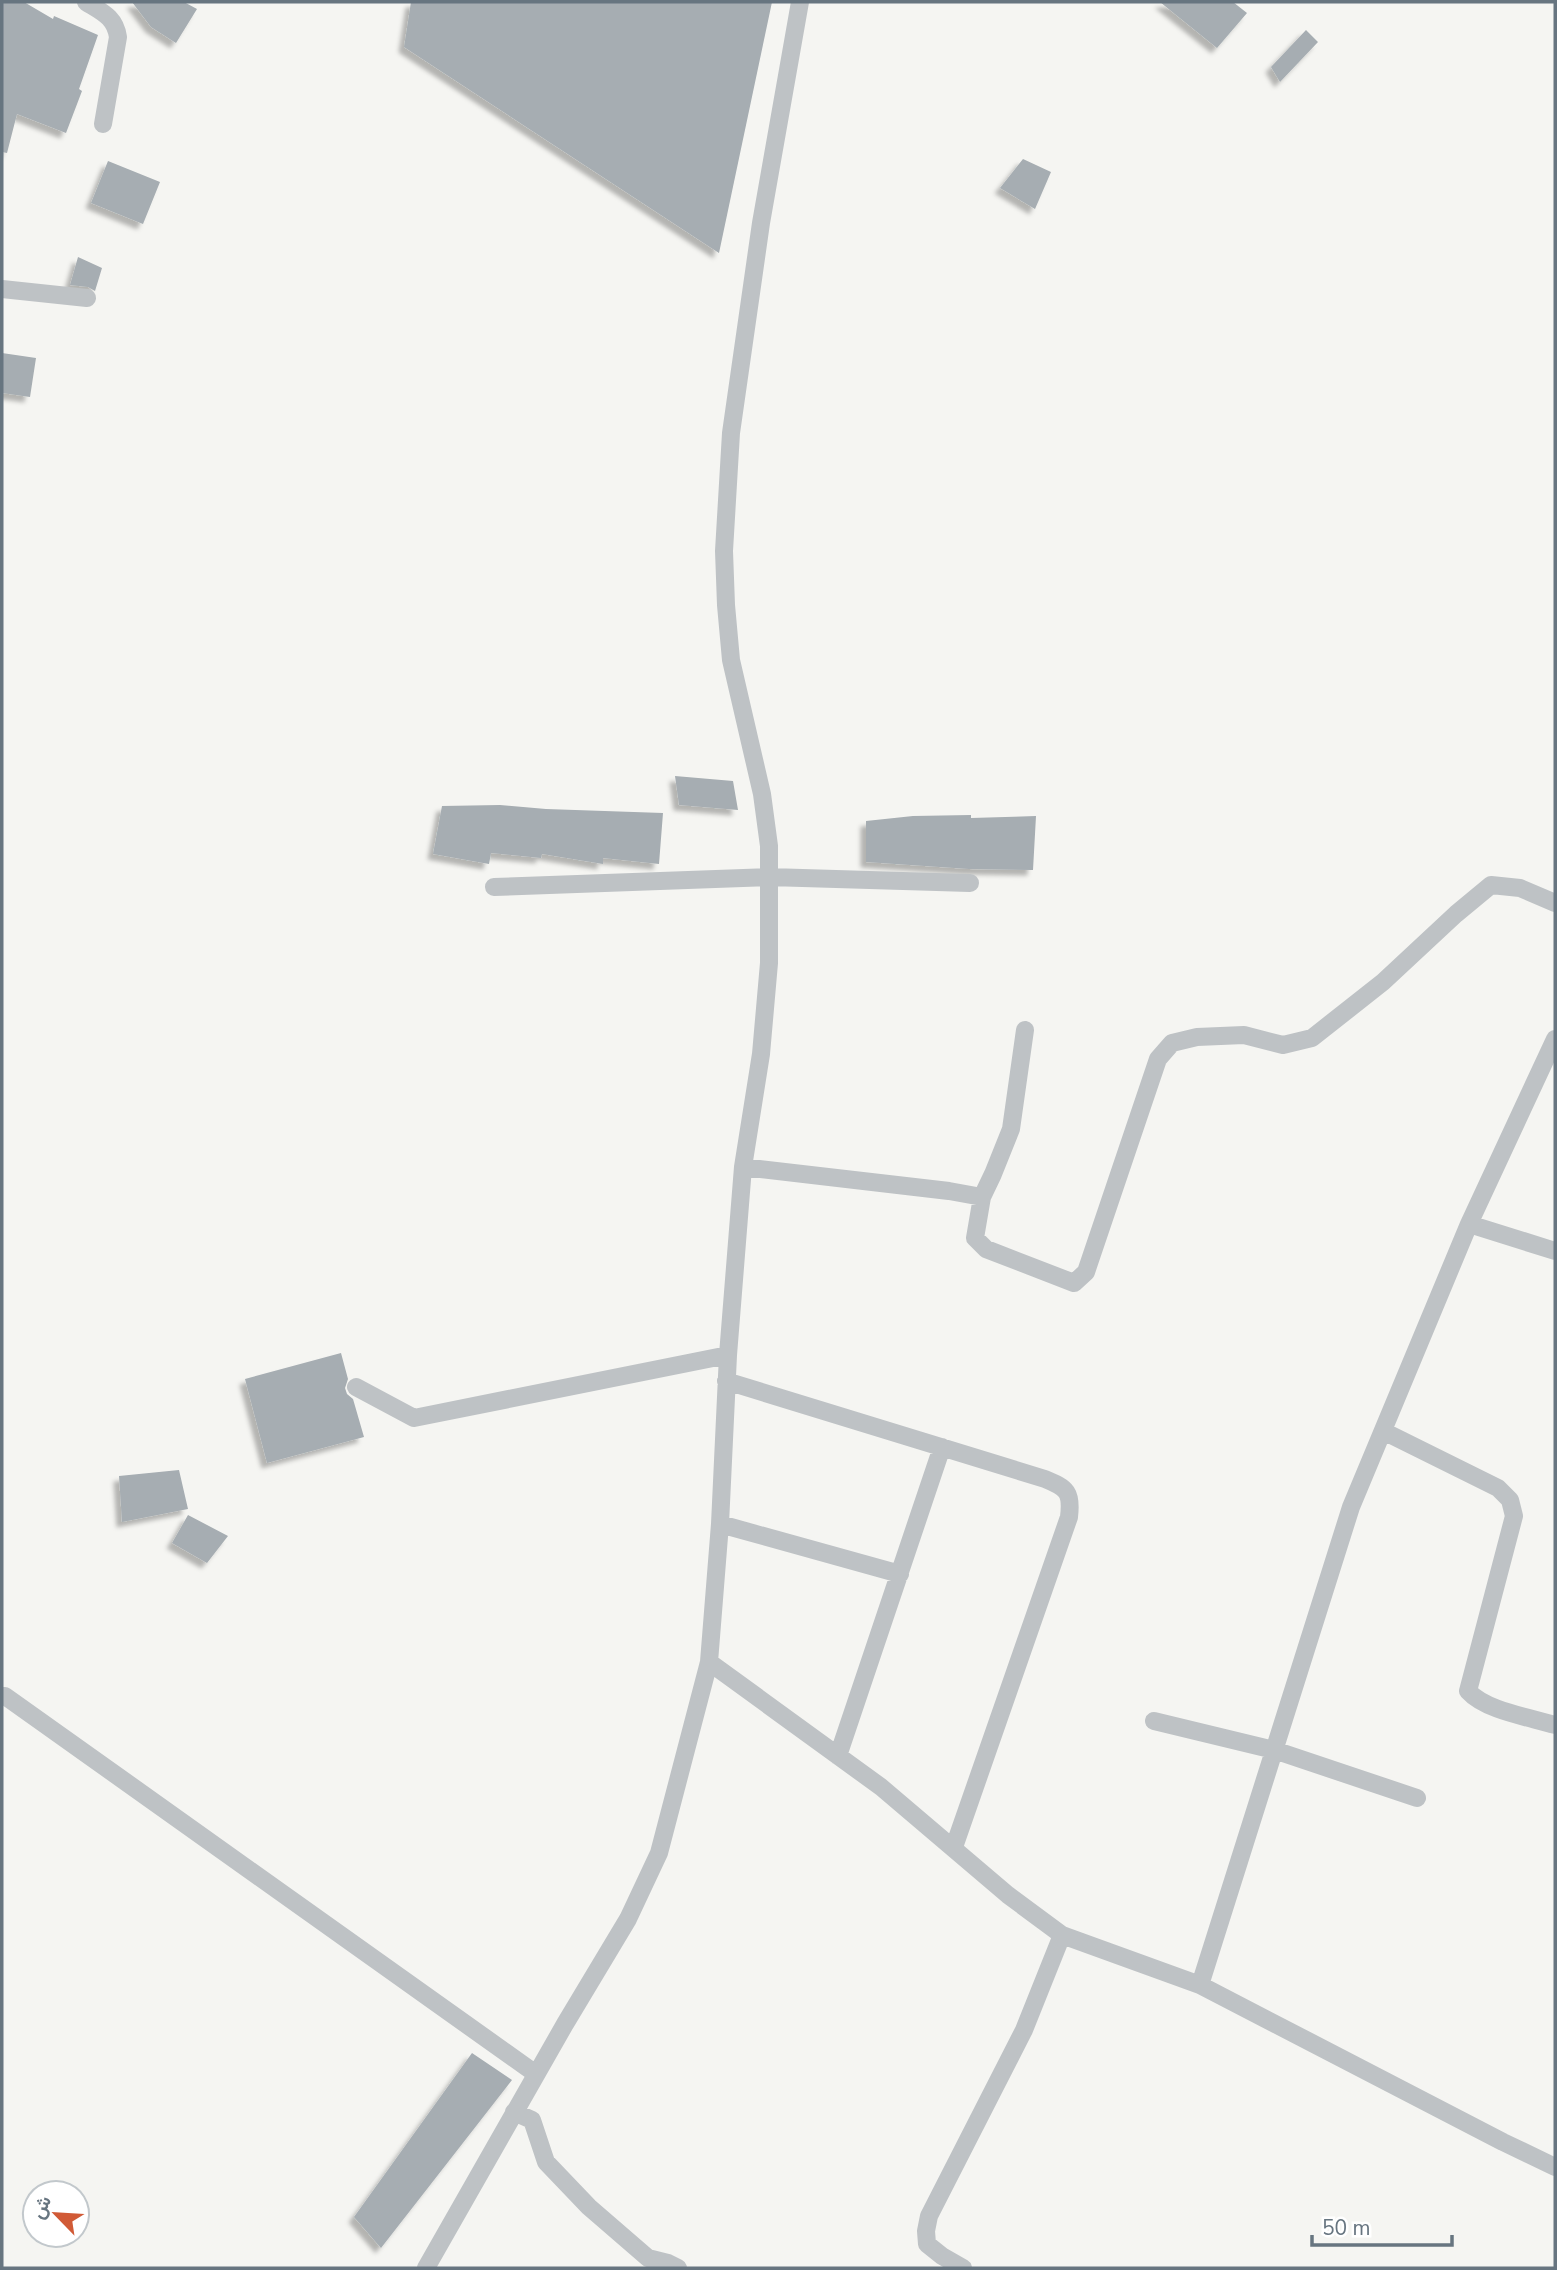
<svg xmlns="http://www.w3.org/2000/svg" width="1557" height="2270" font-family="'Nunito Sans',Vazirmatn,sans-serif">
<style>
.building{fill:#a6adb2;filter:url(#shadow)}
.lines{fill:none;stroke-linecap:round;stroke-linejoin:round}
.minor{stroke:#bec2c5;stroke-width:18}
</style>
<defs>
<filter id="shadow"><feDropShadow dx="-5.5" dy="5.5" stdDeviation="2" flood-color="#0004"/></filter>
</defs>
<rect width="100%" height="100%" fill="#f5f5f2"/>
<!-- building -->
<path class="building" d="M2 2H24L53 19 54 16 98 35 79 89 82 91 66 133 17 114 7 153 2 152Z
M132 2H184L197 9 176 43 151 27Z
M411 2H772L719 253 404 47Z
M1160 2H1233L1247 13 1217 48Z
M1306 30 1318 42 1280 82 1271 67Z
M1023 159 1051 172 1035 209 1000 188Z
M108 161 160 182 143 224 91 203Z
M78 257 102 268 95 291 88 287 70 285Z
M2 353 36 358 30 397 2 393Z
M675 776 733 781 738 810 679 805Z
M500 805 546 809 663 813 659 864 603 858V864L542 854 541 858 491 853 489 864 433 854 442 806Z
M971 815V818L1036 816 1033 870 969 869 866 862V821L913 816Z
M341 1353 348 1379 345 1388 347 1394 353 1399 364 1437 267 1463 245 1379Z
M179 1470 188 1509 122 1522 119 1476Z
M188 1515 228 1536 207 1563 172 1543Z
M472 2053 512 2080 381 2248 354 2217Z"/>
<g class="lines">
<!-- minor -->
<path class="minor" d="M86 2C102 12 115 17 118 37L103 124
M2 289 87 298
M494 887 769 877 970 883
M743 1167 949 1191 982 1197 993 1174 1011 1129 1025 1030
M982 1197 975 1238 986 1249 1074 1283 1086 1272 1158 1059 1172 1043 1197 1037 1244 1035 1283 1045 1312 1038 1383 982 1456 914 1491 885 1520 888 1555 903
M1469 1224 1555 1251
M726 1381 1045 1479C1067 1488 1072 1492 1069 1517L954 1847
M356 1387 414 1418 728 1355
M1383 1431 1498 1488 1510 1500 1514 1516 1468 1691C1486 1711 1529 1717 1555 1725
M720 1524 900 1574
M709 1662 881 1787 1008 1895 1062 1935 1024 2030 929 2216 926 2231 927 2244 942 2256 963 2268
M5 1696 536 2074
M1154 1721 1274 1750 1417 1798
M838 1756 942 1447
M1062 1935 1200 1985 1503 2142 1555 2167
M1200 1985 1351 1507 1469 1224 1555 1039
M514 2112 532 2120 546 2162 589 2207 648 2258 668 2263 678 2268
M426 2268 565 2024 628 1919 659 1853 709 1662 720 1524 728 1355 743 1167 761 1054 769 963V846L762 794 731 660 726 605 724 551 731 433 761 223 800 2"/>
</g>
<!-- border -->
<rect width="1557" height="2270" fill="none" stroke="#677580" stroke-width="7"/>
<!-- north arrow -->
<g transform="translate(56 2214) rotate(295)"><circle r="33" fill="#ffffff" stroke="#c2c8cc" stroke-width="2"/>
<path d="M0-5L12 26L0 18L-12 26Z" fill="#d15a36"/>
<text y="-10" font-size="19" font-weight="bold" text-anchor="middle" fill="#677580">ش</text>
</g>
<!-- scale -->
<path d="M1312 2235v10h140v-10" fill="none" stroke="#677580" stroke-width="3.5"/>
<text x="1322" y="2235" font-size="21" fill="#677580" stroke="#ffffff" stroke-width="5" paint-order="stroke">50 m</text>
</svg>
